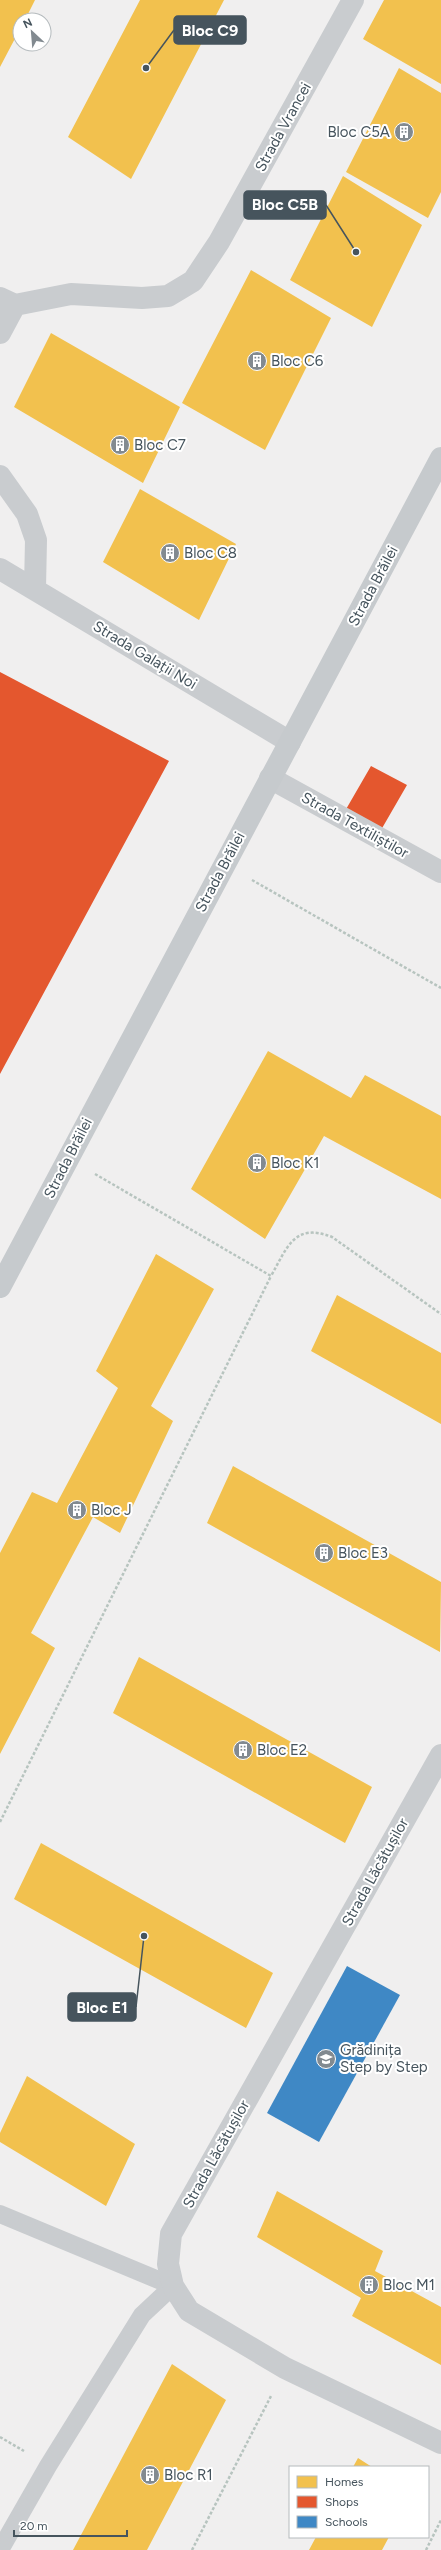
<svg xmlns="http://www.w3.org/2000/svg" width="441" height="2550" font-family="Figtree,sans-serif">
<style>
.homes{fill:#f2c14e}
.shops{fill:#e4572e}
.schools{fill:#3f88c5}
.lines{fill:none;stroke-linecap:round;stroke-linejoin:round}
.path{stroke:#b7c4bf;stroke-width:2.5;stroke-dasharray:3 2;stroke-linecap:butt}
.service{stroke:#c9cccf;stroke-width:18}
.minor{stroke:#c9cccf;stroke-width:22}
.primary{stroke:#c6cacd;stroke-width:22}
.labels{text-anchor:middle;stroke-width:4;stroke-linejoin:round;paint-order:stroke}
.street-label{font-size:15px;fill:#46545d;stroke:#fff}
.poi-label{font-size:15px;fill:#46545d;stroke:#fff;text-anchor:start}
.leader{fill:none;stroke:#46545d;stroke-width:1.5}
.callout-dot{fill:#46545d;stroke:#fff;stroke-width:1.5}
.callout{fill:#46545d;stroke:#46545d;stroke-width:1.5}
.callout-label{font-size:16px;text-anchor:middle;font-weight:bold;fill:#fff}
</style>
<rect width="100%" height="100%" fill="#f0efef"/>
<!-- homes -->
<path class="homes" d="M0 0H35L25 20H20V29L0 67Z
M140 0H224L131 179 68 137Z
M384 0H441V84L363 39Z
M399 68 441 93V192L428 218 346 172Z
M343 176 422 225 372 327 290 280Z
M251 270 331 318 265 450 182 403Z
M51 333 180 407 143 483 14 407Z
M140 489 236 544 199 620 103 562Z
M268 1051 351 1098 365 1075 441 1116V1199L324 1136 265 1239 191 1189Z
M156 1254 214 1289 151 1406 173 1421 120 1533 93 1517 31 1633 55 1648 0 1754V1553L32 1492 57 1503 118 1388 96 1371Z
M337 1295 441 1353V1424L311 1351Z
M233 1466 441 1582 440 1652 207 1523Z
M139 1657 372 1787 345 1843 113 1713Z
M41 1843 273 1973 246 2028 14 1899Z
M27 2076 135 2144 106 2206 0 2142V2133Z
M277 2191 383 2251 375 2271 441 2307V2365L352 2316 361 2298 257 2237Z
M172 2364 226 2400 147 2550H73Z
M358 2458 372 2467H353Z
M316 2537H389L382 2550H309Z"/>
<!-- shops -->
<path class="shops" d="M0 672 169 761 0 1074Z
M371 766 407 785 381 830 345 811Z"/>
<!-- schools -->
<path class="schools" d="M347 1966 400 1995 319 2142 267 2113Z"/>
<g class="lines">
<!-- path -->
<path class="path" d="M252 880 441 988
M95 1174 271 1276C287 1248 294 1222 332 1237L441 1314
M0 1822 271 1276
M0 2437 24 2451
M192 2550 271 2396
M426 2550 441 2520"/>
<!-- service -->
<path class="service" d="M0 2214 173 2286 142 2315 48 2466 0 2550"/>
<!-- minor -->
<path class="minor" d="M0 298 15 305 0 333
M15 305 71 294 142 298 168 296 193 281 219 242 353 0
M0 476 27 514 36 540 35 588
M0 569 290 742
M270 778 441 872
M441 1755 171 2234 168 2264 173 2286 189 2311 285 2368 441 2443"/>
<!-- primary -->
<path class="primary" d="M0 1287 441 458"/>
</g>
<!-- icons -->
<defs>
<symbol id="building-disc" viewBox="-11 -11 22 22"><circle r="9.5" fill="#828a90" stroke="#fff"/><path d="M-4-6H4V6H1V3H-1V6H-4ZM-2.5-4.3h1.7v1.8h-1.7ZM.8-4.3h1.7v1.8H.8ZM-2.5-1h1.7V.8h-1.7ZM.8-1h1.7V.8H.8Z" fill="#fff"/></symbol>
<symbol id="school-disc" viewBox="-11 -11 22 22"><circle r="9.5" fill="#828a90" stroke="#fff"/><path d="M0-5L7-2L0 1L-7-2ZM-4 1L0 2.5L4 1V4Q0 6-4 4Z" fill="#fff"/></symbol>
</defs>
<g fill-rule="evenodd">
<use href="#building-disc" x="393" y="121" width="22" height="22"/>
<use href="#building-disc" x="246" y="350" width="22" height="22"/>
<use href="#building-disc" x="109" y="434" width="22" height="22"/>
<use href="#building-disc" x="159" y="542" width="22" height="22"/>
<use href="#building-disc" x="246" y="1152" width="22" height="22"/>
<use href="#building-disc" x="66" y="1499" width="22" height="22"/>
<use href="#building-disc" x="313" y="1542" width="22" height="22"/>
<use href="#building-disc" x="232" y="1739" width="22" height="22"/>
<use href="#school-disc" x="315" y="2048" width="22" height="22"/>
<use href="#building-disc" x="358" y="2274" width="22" height="22"/>
<use href="#building-disc" x="139" y="2464" width="22" height="22"/>
</g>
<g class="labels">
<!-- street labels -->
<g class="street-label">
<text transform="translate(283 127) rotate(-61)" y="5">Strada Vrancei</text>
<text transform="translate(373 586) rotate(-62)" y="5">Strada Brăilei</text>
<text transform="translate(145 655) rotate(31)" y="5">Strada Galații Noi</text>
<text transform="translate(355 825) rotate(29)" y="5">Strada Textiliștilor</text>
<text transform="translate(220 872) rotate(-62)" y="5">Strada Brăilei</text>
<text transform="translate(68 1158) rotate(-63)" y="5">Strada Brăilei</text>
<text transform="translate(375 1872) rotate(-61)" y="5">Strada Lăcătușilor</text>
<text transform="translate(216 2154) rotate(-61)" y="5">Strada Lăcătușilor</text>
</g>
<!-- poi labels -->
<g class="poi-label">
<text x="390" y="137" text-anchor="end">Bloc C5A</text>
<text x="271" y="366">Bloc C6</text>
<text x="134" y="450">Bloc C7</text>
<text x="184" y="558">Bloc C8</text>
<text x="271" y="1168">Bloc K1</text>
<text x="91" y="1515">Bloc J</text>
<text x="338" y="1558">Bloc E3</text>
<text x="257" y="1755">Bloc E2</text>
<text x="340" y="2055">Grădinița<tspan x="340" dy="17">Step by Step</tspan></text>
<text x="383" y="2290">Bloc M1</text>
<text x="164" y="2480">Bloc R1</text>
</g>
</g>
<!-- callouts -->
<path class="leader" d="M146 68L174 30M356 252L326 205M144 1936L136 2007"/>
<g class="callout-dot">
<circle cx="146" cy="68" r="4"/>
<circle cx="356" cy="252" r="4"/>
<circle cx="144" cy="1936" r="4"/>
</g>
<g class="callout">
<rect x="174" y="16" width="72" height="28" rx="4"/>
<rect x="244" y="191" width="82" height="28" rx="4"/>
<rect x="68" y="1993" width="68" height="28" rx="4"/>
</g>
<g class="callout-label">
<text x="210" y="36">Bloc C9</text>
<text x="285" y="210">Bloc C5B</text>
<text x="102" y="2013">Bloc E1</text>
</g>
<!-- legend -->
<rect x="289" y="2466" width="140" height="72" fill="#ffffff" stroke="#b5bbbe"/>
<rect x="297" y="2476" width="20" height="12" fill="#f2c14e" stroke="#b5bbbe"/>
<text x="325" y="2486" font-size="12" fill="#46545d">Homes</text>
<rect x="297" y="2496" width="20" height="12" fill="#e4572e" stroke="#b5bbbe"/>
<text x="325" y="2506" font-size="12" fill="#46545d">Shops</text>
<rect x="297" y="2516" width="20" height="12" fill="#3f88c5" stroke="#b5bbbe"/>
<text x="325" y="2526" font-size="12" fill="#46545d">Schools</text>
<!-- north arrow -->
<g transform="translate(32 32) rotate(334)"><circle r="19" fill="#ffffff" stroke="#b5bbbe"/>
<path d="M0-3L7 15L0 10L-7 15Z" fill="#828a90"/>
<text y="-6" font-size="11" font-weight="bold" text-anchor="middle" fill="#46545d">N</text>
</g>
<!-- scale -->
<path d="M14 2530v6h113v-6" fill="none" stroke="#46545d" stroke-width="2"/>
<text x="20" y="2530" font-size="12" fill="#46545d" stroke="#ffffff" stroke-width="3" paint-order="stroke">20 m</text>
</svg>
